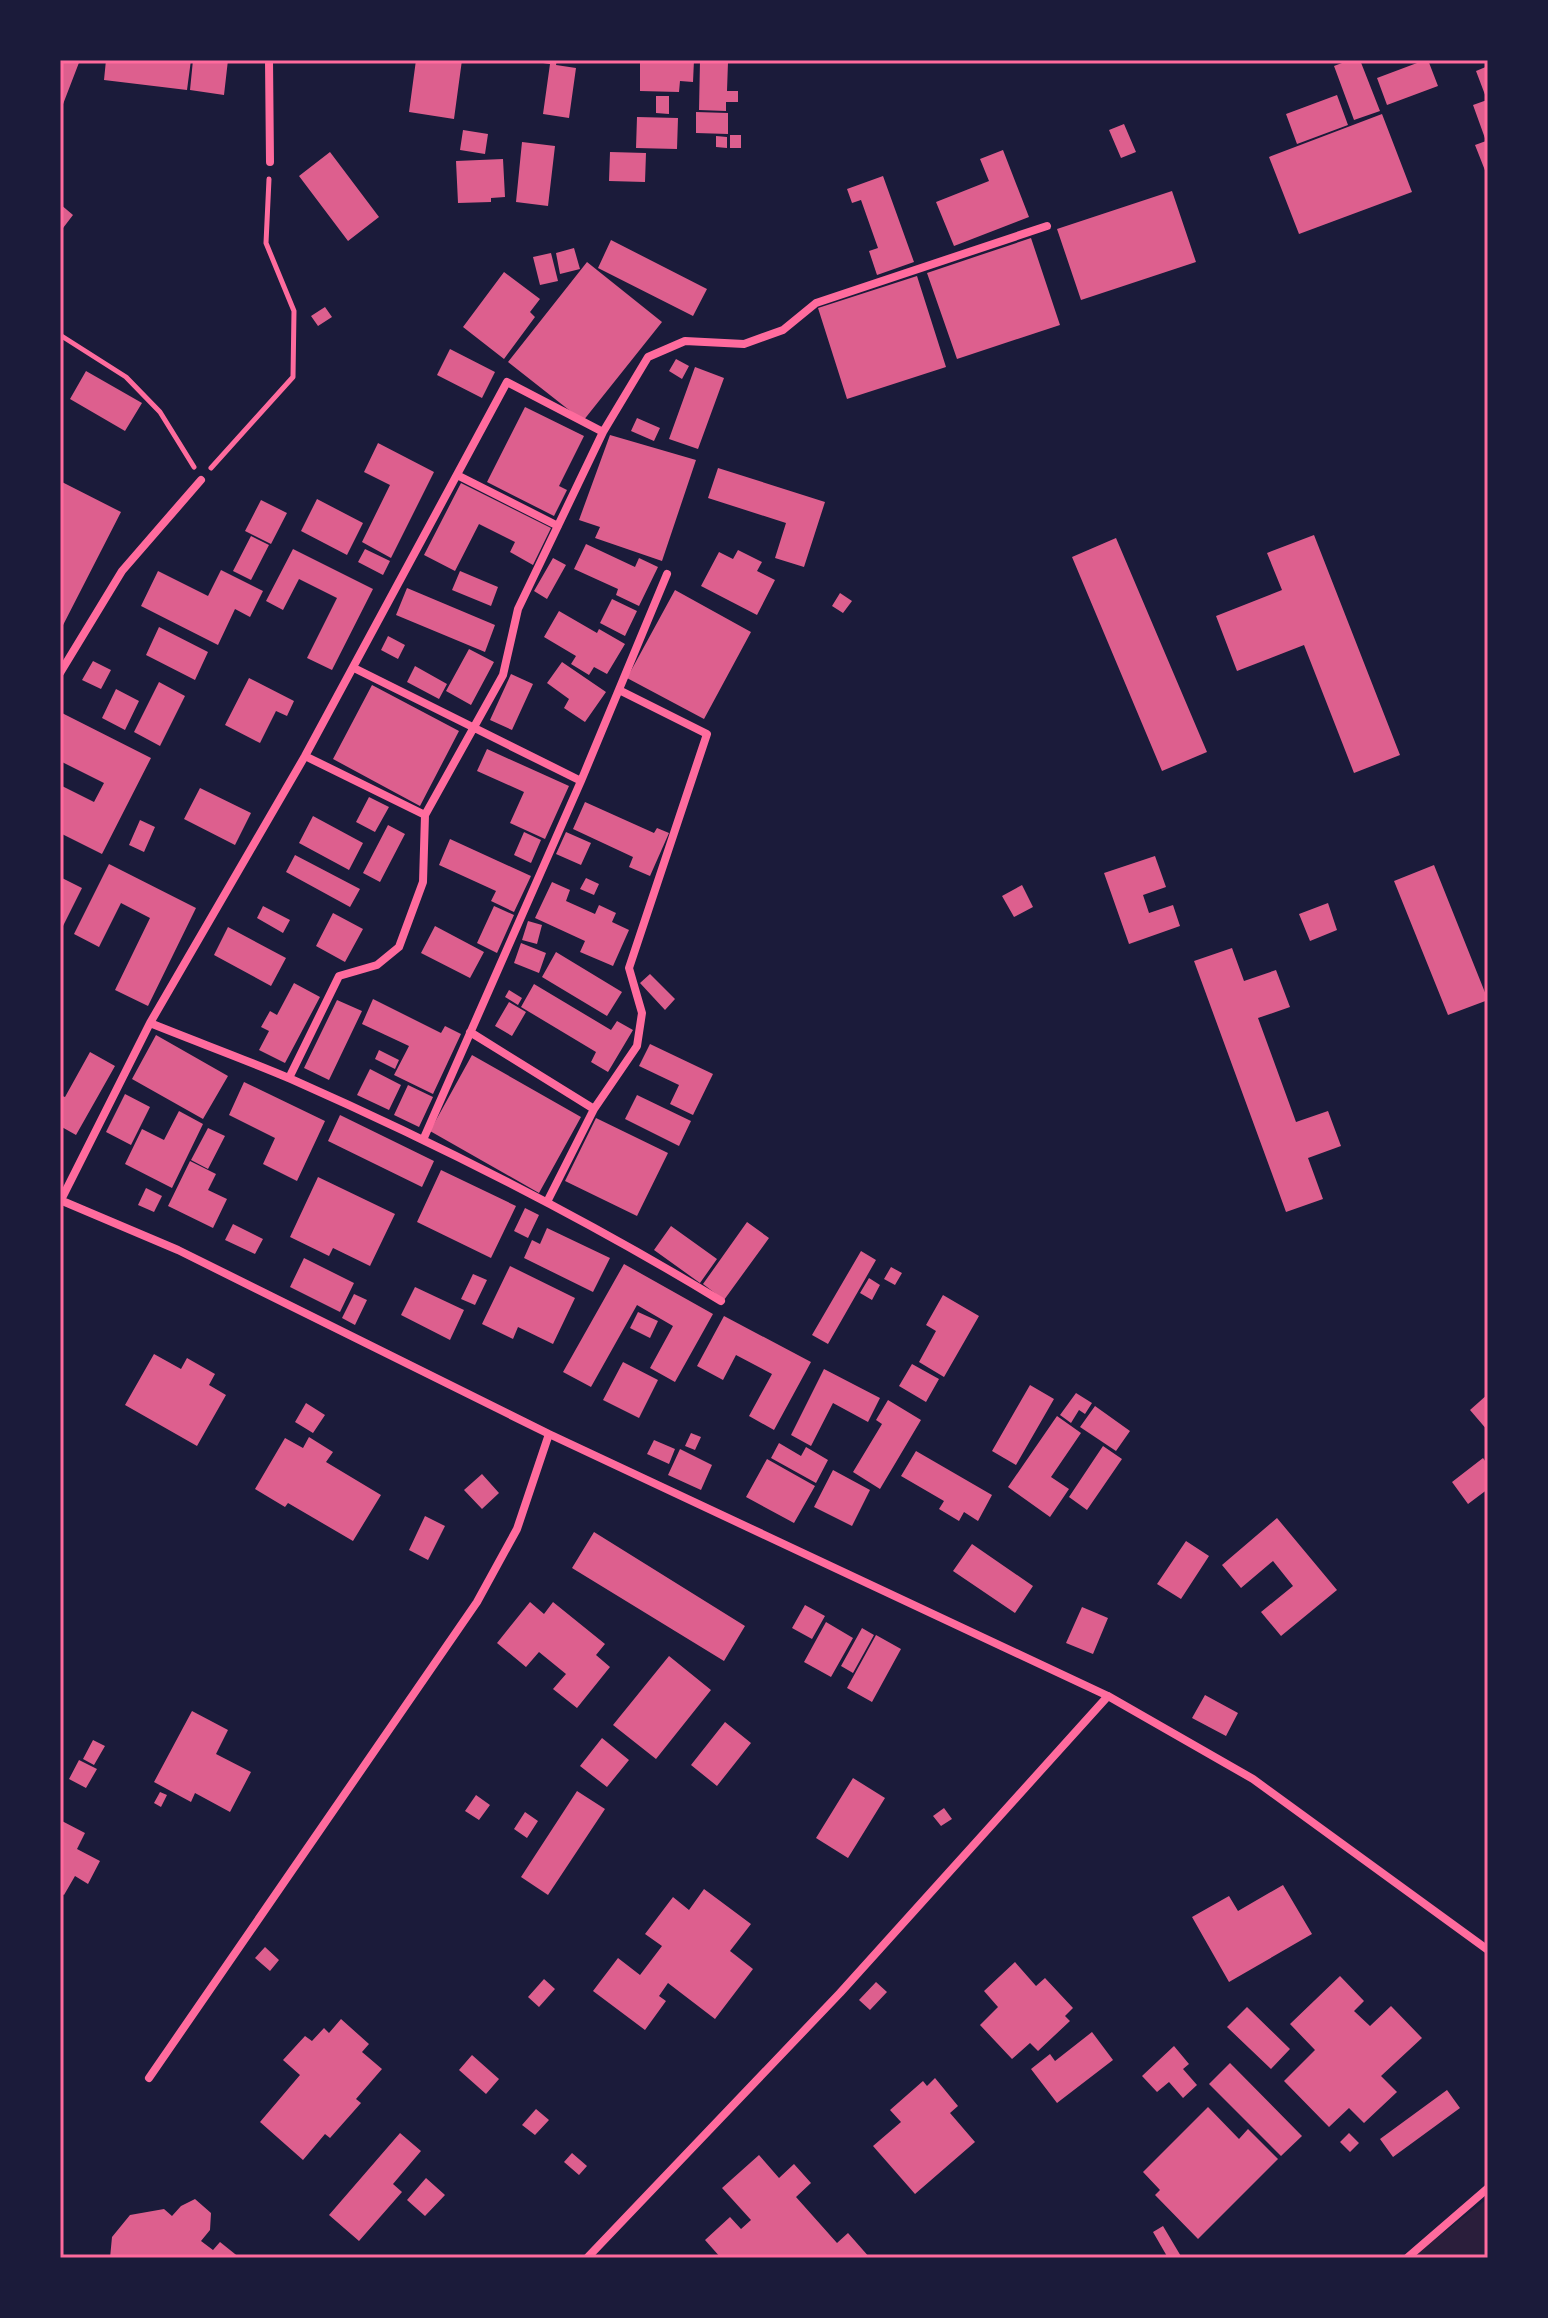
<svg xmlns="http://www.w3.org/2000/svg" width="1548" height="2318" font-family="'Archivo Narrow',sans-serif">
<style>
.green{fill:#2a1e3b}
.building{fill:#dd5f8e}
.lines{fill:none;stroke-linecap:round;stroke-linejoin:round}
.path{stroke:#ff6b9d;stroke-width:5}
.minor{stroke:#ff6b9d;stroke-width:8}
.neatline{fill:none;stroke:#ff6b9d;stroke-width:3}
</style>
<rect width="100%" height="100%" fill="#1b1b3a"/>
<!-- green -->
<path class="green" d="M1488 2198V2258H1411Z"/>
<!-- building -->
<path class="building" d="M60 60H80L60 112Z
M106 60H191L187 90 104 80Z
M193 60H228L224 95 190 90Z
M416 60H462L454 119 409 112Z
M536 60H557L556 65 576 68 569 118 543 114 550 64 536 62Z
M640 60H694L693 82 680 81 679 92 640 91Z
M1350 60H1360L1380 111 1354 120 1334 66Z
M1425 60H1428L1438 86 1387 105 1377 78Z
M700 61 728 62 727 91H738V102H726V111L699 110Z
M1488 66V178L1475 145 1486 141 1473 105 1487 100 1476 71Z
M1337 95 1348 125 1297 144 1286 114Z
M656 96H669V114L656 113Z
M696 112 728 113V134L696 133Z
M1382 114 1412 192 1299 234 1269 157Z
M637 117 678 118 677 149 636 148Z
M1124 124 1136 152 1121 158 1109 130Z
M463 130 488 134 485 154 460 150Z
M730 135H741V148H730Z
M716 136 727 137V148L716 147Z
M522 142 555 146 548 206 516 202Z
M1003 150 1029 217 954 246 936 202 989 181 980 159Z
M330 152 379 217 348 241 299 176Z
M610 152 646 153 645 182 609 181Z
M503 159 505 197 491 198V202L458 203 456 161Z
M883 176 914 262 877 275 869 251 878 248 861 200 852 203 847 189Z
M1172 191 1196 262 1081 300 1057 229Z
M60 204 73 215 60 232Z
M1031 238 1060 325 957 359 927 273Z
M611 240 707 289 693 316 598 268Z
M574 248 580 269 560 274 556 253Z
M551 253 558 281 540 285 533 257Z
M587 262 662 322 583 421 508 362Z
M504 272 540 299 530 312 535 317 504 359 463 327Z
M917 276 946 367 847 399 818 308Z
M325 307 332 317 318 326 311 316Z
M450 349 495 372 482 398 437 375Z
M676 359 689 366 682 379 669 371Z
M695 367 724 378 698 449 669 439Z
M86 371 142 403 125 431 70 399Z
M525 407 584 436 559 486 567 490 554 516 487 482Z
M637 418 660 428 654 441 631 431Z
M610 435 696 460 662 561 595 538 600 527 579 520Z
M378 443 434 472 391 558 362 542 390 485 364 472Z
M718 468 825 502 804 567 775 558 786 523 708 498Z
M60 481 121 512 60 631Z
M461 483 551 528 533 565 510 552 515 542 479 524 455 571 424 555Z
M317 499 363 523 347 555 301 531Z
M261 500 287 513 271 544 245 531Z
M1314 535 1400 755 1354 773 1304 645 1237 671 1216 616 1282 590 1267 553Z
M251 536 269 545 251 580 233 571Z
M1116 538 1207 752 1162 771 1072 557Z
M586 544 635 567 639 558 658 567 639 606 616 595 618 589 574 569Z
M293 549 373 589 332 670 307 658 337 598 299 579 283 610 266 601Z
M365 549 390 561 383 575 358 562Z
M738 550 762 562 757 571 775 580 757 615 701 586 719 552 733 559Z
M553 558 566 565 547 599 534 591Z
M221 570 263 591 250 617 235 609 218 645 141 606 158 571 208 596Z
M460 571 498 587 491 606 452 590Z
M407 588 495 625 485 652 396 615Z
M675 590 751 632 704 719 627 678Z
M840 593 852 601 843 613 832 606Z
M612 599 637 611 625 636 600 623Z
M559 611 597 633 599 629 625 644 607 674 594 667 589 675 571 664 576 656 544 637Z
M159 627 208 652 195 680 146 655Z
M388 636 405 645 398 659 381 650Z
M469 649 494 662 471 705 446 691Z
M93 661 111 670 101 689 82 680Z
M562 662 606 692 585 722 564 708 569 699 547 683Z
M415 666 447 684 439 699 407 682Z
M511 674 533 684 512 730 490 720Z
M249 678 294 701 287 716 276 711 260 743 225 725Z
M159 682 185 696 160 746 134 732Z
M372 685 459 731 420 806 333 759Z
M116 689 139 701 125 730 102 718Z
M60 712 151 758 102 854 60 833V785L94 802 104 783 60 761Z
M487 749 569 786 545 839 510 823 524 792 477 771Z
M200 788 251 813 235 845 184 819Z
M369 797 389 807 375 832 356 822Z
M585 802 654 833 657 828 669 833 650 876 629 867 633 857 573 829Z
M313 816 363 843 349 870 299 843Z
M140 820 155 827 144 852 129 845Z
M388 825 405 834 380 882 363 873Z
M524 832 541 840 531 863 514 855Z
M566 832 591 843 581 865 556 854Z
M450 839 531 876 514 912 491 901 496 891 439 865Z
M295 855 360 889 350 907 286 872Z
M1155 856 1166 887 1143 895 1149 913 1173 905 1180 926 1129 944 1104 873Z
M109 864 196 908 148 1006 115 990 150 918 121 903 99 947 74 934Z
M1434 865 1488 1000 1448 1015 1394 881Z
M60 877 82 888 60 932Z
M586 878 599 884 594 895 580 889Z
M552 882 570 890 566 901 595 914 599 905 616 913 612 922 629 930 613 966 580 952 585 941 535 918Z
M1022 885 1033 907 1014 917 1002 896Z
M1328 903 1337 930 1310 941 1299 914Z
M263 906 290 920 283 933 257 918Z
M494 906 514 915 497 953 477 943Z
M333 913 363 929 345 962 316 946Z
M528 921 542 925 537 944 522 940Z
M435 926 484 952 470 978 421 953Z
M228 927 286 958 271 986 214 955Z
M521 943 546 953 539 973 514 963Z
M1232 948 1244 981 1276 970 1290 1007 1258 1018 1296 1122 1328 1111 1341 1146 1308 1158 1323 1199 1286 1212 1194 961Z
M556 952 622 992 607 1016 542 977Z
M650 974 675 999 665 1010 640 983Z
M294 983 320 997 285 1063 259 1050 269 1031 261 1027 270 1011 277 1015Z
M534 984 611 1030 617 1021 633 1030 608 1072 591 1062 596 1052 521 1007Z
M509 990 522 998 518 1005 505 997Z
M373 999 441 1033 445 1026 461 1034 433 1094 394 1075 409 1046 362 1024Z
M337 1000 362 1011 329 1080 304 1068Z
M509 1002 526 1012 512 1036 495 1026Z
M156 1035 228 1076 203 1119 132 1079Z
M650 1044 713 1074 693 1115 670 1104 679 1085 639 1066Z
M379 1050 399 1060 395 1069 375 1059Z
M90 1052 115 1066 76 1135 60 1126V1095L65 1097Z
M472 1055 581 1117 539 1193 430 1131Z
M370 1069 401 1085 389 1110 357 1095Z
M244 1082 325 1121 297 1181 263 1164 275 1138 229 1115Z
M408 1085 433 1097 419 1127 394 1115Z
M125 1094 150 1107 131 1145 106 1132Z
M637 1095 691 1121 679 1146 625 1119Z
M179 1111 203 1124 172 1188 125 1164 142 1129 164 1140Z
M340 1115 434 1161 422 1187 328 1141Z
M596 1118 668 1153 637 1216 565 1181Z
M208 1128 225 1136 208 1169 191 1160Z
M190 1161 216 1174 208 1190 227 1199 213 1228 168 1206Z
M441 1170 516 1206 491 1258 417 1222Z
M318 1177 395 1214 370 1266 333 1248 329 1256 290 1237Z
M146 1188 162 1196 154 1212 138 1205Z
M525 1208 539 1215 528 1238 514 1231Z
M747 1222 769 1238 724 1300 703 1284Z
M233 1224 263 1239 255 1254 225 1240Z
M671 1226 717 1259 700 1283 654 1250Z
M547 1228 610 1258 593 1292 524 1258 532 1240 540 1244Z
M861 1251 876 1260 828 1344 812 1335Z
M304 1258 354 1283 340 1312 290 1287Z
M624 1264 713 1314 675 1382 650 1368 673 1326 637 1305 591 1387 563 1372Z
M510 1266 575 1298 553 1344 518 1327 513 1339 482 1324Z
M891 1267 902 1273 895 1285 884 1279Z
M473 1274 487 1280 475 1305 461 1299Z
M869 1278 880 1285 872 1300 860 1293Z
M415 1287 464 1310 450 1340 401 1315Z
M354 1294 367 1300 355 1325 342 1318Z
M943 1295 979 1316 944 1377 919 1362 936 1331 926 1325Z
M638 1312 658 1321 650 1338 630 1328Z
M724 1316 811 1362 774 1430 749 1416 772 1374 736 1355 723 1380 697 1366Z
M154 1354 181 1369 187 1358 215 1374 209 1385 226 1395 197 1446 125 1405Z
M623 1362 658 1380 639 1418 603 1400Z
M912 1364 939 1379 926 1402 899 1386Z
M824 1369 880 1398 868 1422 833 1403 811 1446 791 1435Z
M1030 1385 1054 1399 1016 1465 992 1451Z
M1076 1393 1092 1403 1085 1414 1079 1410 1071 1423 1060 1415Z
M1488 1394V1431L1470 1410Z
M888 1400 921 1420 880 1489 853 1472 882 1424 876 1420Z
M306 1403 325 1415 313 1433 295 1422Z
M1095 1406 1130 1431 1116 1451 1080 1427Z
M1057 1416 1081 1433 1051 1477 1069 1489 1050 1517 1008 1487Z
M691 1433 701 1437 695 1450 685 1446Z
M309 1437 333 1452 326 1462 381 1495 353 1541 288 1503 285 1507 255 1489 285 1438 303 1448Z
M654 1440 675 1449 669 1464 647 1454Z
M779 1443 801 1456 806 1447 828 1460 816 1483 771 1458Z
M1103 1446 1122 1459 1087 1510 1069 1497Z
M680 1449 712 1465 701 1490 668 1475Z
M916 1451 992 1495 978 1521 964 1512 959 1521 939 1509 944 1501 901 1476Z
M1483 1458 1488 1465V1489L1468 1504 1452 1482Z
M767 1459 815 1486 794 1523 746 1497Z
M833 1470 870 1490 852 1526 814 1507Z
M482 1474 499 1493 482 1509 464 1490Z
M425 1516 445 1526 428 1560 409 1550Z
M1277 1518 1337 1590 1281 1636 1261 1612 1293 1586 1273 1561 1241 1588 1222 1565Z
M594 1532 745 1626 724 1661 572 1568Z
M1186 1541 1209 1556 1181 1599 1157 1584Z
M972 1544 1033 1586 1015 1613 953 1571Z
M530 1602 544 1614 553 1602 605 1644 596 1655 610 1667 577 1708 553 1689 566 1674 539 1652 526 1667 497 1643Z
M805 1605 825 1616 812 1639 792 1628Z
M1082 1607 1108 1618 1093 1654 1066 1643Z
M826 1622 853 1638 831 1677 804 1662Z
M862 1628 874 1635 853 1673 841 1666Z
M876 1635 901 1649 872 1702 847 1688Z
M669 1656 711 1690 656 1759 613 1725Z
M1205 1695 1238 1713 1226 1736 1192 1718Z
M192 1711 228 1730 216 1754 251 1772 230 1812 195 1793 191 1802 154 1782Z
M725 1722 751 1743 717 1786 691 1765Z
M602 1738 629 1760 607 1787 580 1766Z
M93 1740 105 1746 94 1765 83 1759Z
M79 1760 97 1769 86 1788 69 1779Z
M853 1778 885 1798 848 1858 816 1838Z
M577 1791 605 1809 548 1895 521 1877Z
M160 1792 167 1795 161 1807 154 1803Z
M476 1795 490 1805 479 1820 465 1811Z
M944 1808 952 1819 941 1826 933 1816Z
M525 1812 538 1821 527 1838 514 1829Z
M60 1820 85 1833 77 1849 100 1861 88 1884 75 1876 64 1895 60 1893Z
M1283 1885 1312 1934 1229 1982 1192 1917 1229 1896 1238 1911Z
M704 1889 751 1924 730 1951 753 1969 715 2019 668 1983 659 1996 666 2001 645 2030 593 1991 618 1958 640 1975 662 1946 645 1934 673 1897 689 1910Z
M265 1947 279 1960 270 1971 255 1958Z
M1015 1962 1036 1986 1045 1978 1073 2008 1065 2016 1070 2021 1038 2051 1030 2043 1012 2059 980 2025 998 2007 984 1991Z
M1340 1976 1364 2001 1354 2011 1370 2026 1391 2006 1422 2038 1381 2076 1397 2092 1364 2123 1349 2108 1329 2127 1284 2081 1315 2050 1290 2024Z
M544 1979 555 1989 539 2007 528 1997Z
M876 1982 887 1992 870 2010 859 2000Z
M1247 2007 1290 2049 1271 2069 1227 2027Z
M341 2019 369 2044 362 2052 382 2069 356 2099 361 2103 330 2138 325 2134 303 2160 260 2122 300 2075 283 2060 305 2036 312 2041 324 2028 329 2033Z
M1092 2032 1113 2060 1057 2103 1031 2069 1050 2054 1055 2061Z
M1174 2046 1189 2064 1183 2069 1197 2085 1183 2098 1169 2082 1157 2092 1142 2076Z
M472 2055 499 2079 486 2094 459 2070Z
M1230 2063 1302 2136 1281 2156 1209 2084Z
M935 2078 958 2106 950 2113 975 2142 915 2194 873 2146 901 2122 890 2110 923 2081 927 2086Z
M1447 2090 1460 2108 1393 2157 1380 2139Z
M1208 2107 1239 2139 1248 2129 1278 2159 1198 2239 1155 2195 1160 2190 1143 2172Z
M536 2109 549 2120 535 2135 522 2125Z
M400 2133 421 2151 393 2184 402 2192 359 2241 329 2215Z
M1349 2133 1359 2143 1350 2152 1340 2142Z
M572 2153 587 2166 579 2175 564 2162Z
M759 2155 779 2178 794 2164 811 2183 796 2197 837 2243 848 2233 870 2258H721L705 2240 730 2217 741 2229 751 2220 722 2188Z
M426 2178 445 2195 425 2216 407 2200Z
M195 2199 211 2213 210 2230 201 2241 213 2250 220 2242 240 2258H110L112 2237 130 2215 164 2209 172 2216 181 2206Z
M1163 2226 1182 2258H1168L1153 2232Z"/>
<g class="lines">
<!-- path -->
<path class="path" d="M60 335 126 377 160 412 194 467
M211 468 293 377 294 311 266 243 269 179"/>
<!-- minor -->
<path class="minor" d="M269 60 270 162
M457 475 558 526
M354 668 581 781
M60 673 122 571 201 480
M305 756 425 815
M150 1023C197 1042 244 1059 291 1079 438 1144 583 1217 721 1301
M470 1032 594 1109
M289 1078 339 976 377 965 399 947 423 882 425 815 503 675 518 609 603 432
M423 1140 581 781 667 574
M60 1200 178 1250 549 1434 1108 1696 1253 1779 1488 1950
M60 1202 150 1023 305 756 507 382 603 432 648 357 685 341 744 344 783 330 816 303 1047 226
M547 1202 594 1109 637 1046 642 1013 629 968 707 734 619 690
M149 2078 477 1602 517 1529 549 1434
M587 2258 840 1993 1108 1696
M1407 2258 1488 2188"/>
</g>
<!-- border -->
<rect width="1548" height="2318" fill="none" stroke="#1b1b3a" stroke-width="124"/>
<rect x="62" y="62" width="1424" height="2194" class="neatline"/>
</svg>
